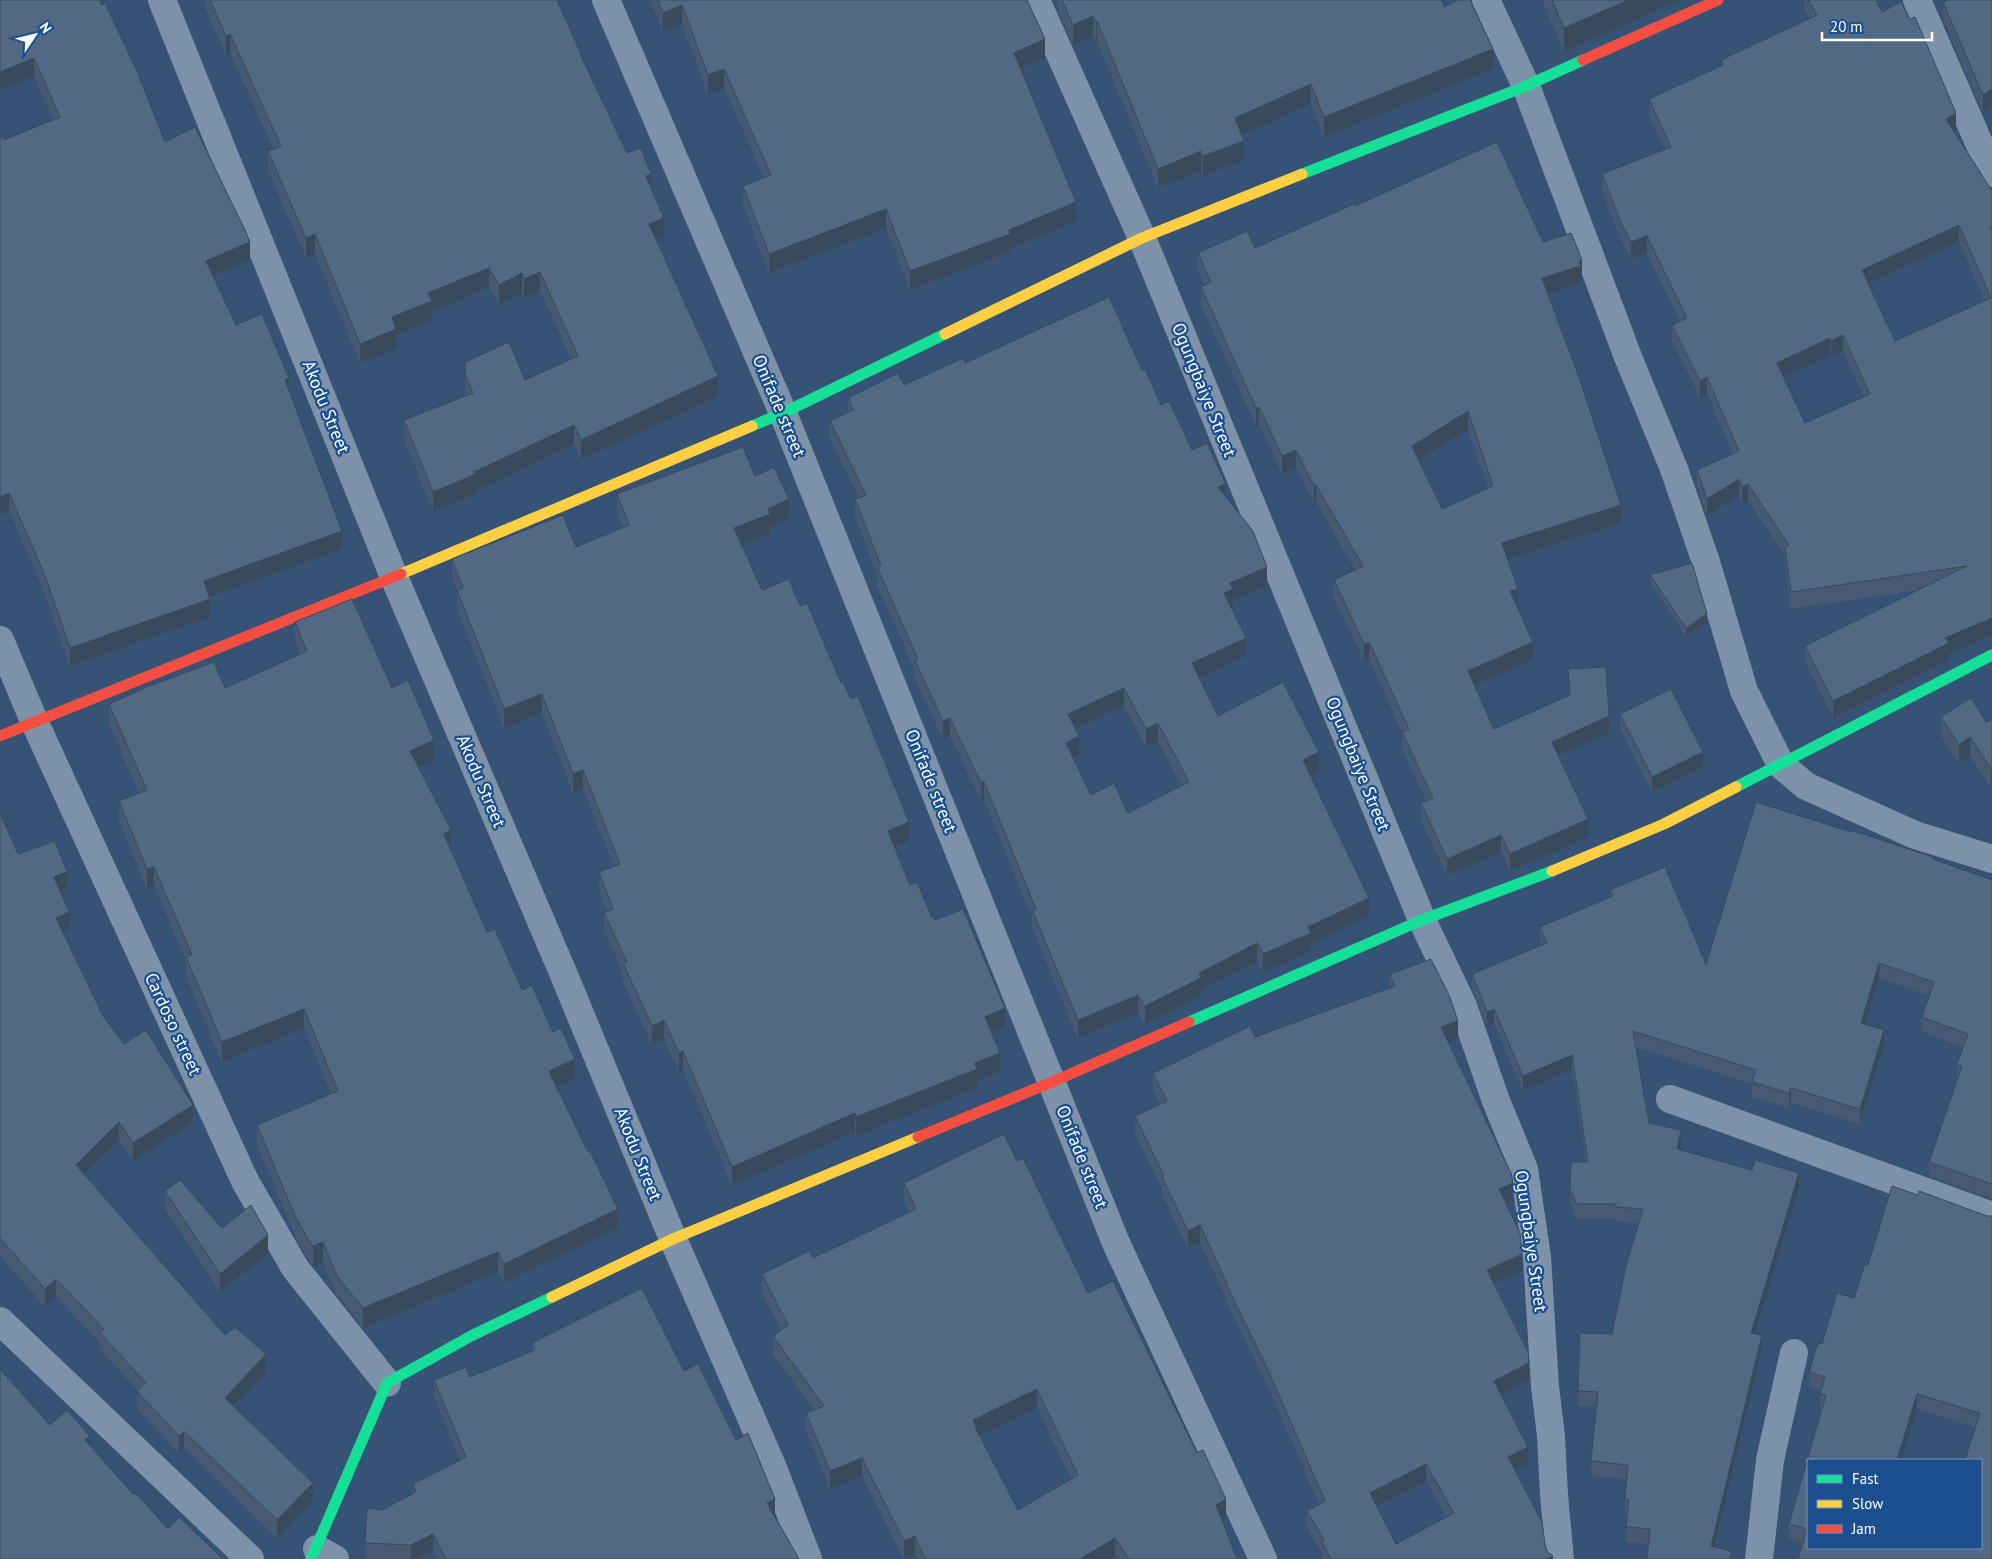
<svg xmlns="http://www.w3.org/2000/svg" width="1992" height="1559" font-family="'PT Sans',sans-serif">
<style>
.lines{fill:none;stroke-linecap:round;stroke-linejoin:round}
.street{stroke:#7d92a8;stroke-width:28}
.fast{stroke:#16e098;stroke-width:11}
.slow{stroke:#ffcf43;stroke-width:11}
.jam{stroke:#f24e42;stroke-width:11}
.wall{fill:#475a72;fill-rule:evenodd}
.shaded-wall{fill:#394a5c}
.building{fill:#526984;stroke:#394a5c;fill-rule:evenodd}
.labels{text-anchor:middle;stroke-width:4.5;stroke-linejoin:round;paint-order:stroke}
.street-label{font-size:18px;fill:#fff;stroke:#1b4f8f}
</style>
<rect width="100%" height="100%" fill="#365274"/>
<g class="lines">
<!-- street -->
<path class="street" d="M162 0 394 577 564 975 673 1239 773 1468 808 1559
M606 0 783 413 1116 1243 1263 1559
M1036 0 1142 238 1422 920 1463 1006 1496 1101 1524 1169 1537 1257 1545 1386 1551 1436 1554 1495 1560 1559
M1486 0 1526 86 1628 357 1674 469 1706 562 1744 691 1781 765 1806 786 1915 835 1992 859
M1917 0 1992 173
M0 640 35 723 245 1181 295 1268 387 1383
M1670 1099 1992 1216
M0 1321 250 1559
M317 1549 335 1559
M1759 1559 1770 1460 1794 1353"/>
<!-- fast -->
<path class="fast" d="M1302 174 1526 86 1583 60
M752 426 783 413 945 334
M1736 787 1992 655
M1189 1022 1422 920 1552 871
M311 1559 387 1383 471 1336 552 1297"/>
<!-- slow -->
<path class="slow" d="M945 334 1142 238 1302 174
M401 574 752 426
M1552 871 1664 824 1736 787
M552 1297 673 1239 918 1137"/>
<!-- jam -->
<path class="jam" d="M1583 60 1718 0
M0 736 401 574
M918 1137 1052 1082 1189 1022"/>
</g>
<!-- wall -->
<path class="wall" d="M0 0 165 142 250 260 213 276 236 325 289 391 342 549 210 597V617L70 666 44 591 9 511 0 515V138L4 140 53 120Z
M206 0H557L581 57 627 153 651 188 664 237 656 241 718 396 581 460 574 444 476 491V494L433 511 404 439V420L465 396V362L525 380 571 359 540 291 524 298 522 293 499 305 489 287 432 312V321L396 335V349L360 363 315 254 306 258 268 171V151L274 149 230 54 226 56 206 10Z
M650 0H1027L1045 58 1021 69 1076 221 1010 249V252L910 290 886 228 769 273 743 205V186L764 178 724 88 708 94 682 24 663 32Z
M1058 0H1441L1444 7 1493 69 1324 137 1311 104 1242 135 1244 160 1203 176 1201 171 1158 188 1097 41H1096L1093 36 1073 45 1058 12Z
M1542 0H1680L1564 52Z
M1804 0H1876L1882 12 1956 130 1954 131 1992 191V635L1949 654V660L1833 718 1805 663V646L1919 590 1791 609 1785 563V555L1748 501 1742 504 1739 496 1707 516 1697 487V470L1733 454 1707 394 1700 397 1672 342V325L1680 321 1647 253 1631 259 1621 240 1602 191V174L1665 149 1649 116V99L1721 66V60L1809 18 1804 10ZM1959 242 1985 301 1895 341 1869 283ZM1843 351 1864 397 1805 423 1784 377 1830 355 1831 357Z
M1992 0 1983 113 1943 20V2Z
M1355 206 1543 242 1582 278H1581V283L1548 294 1621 523 1507 559 1517 607 1533 659 1475 686 1494 729 1569 696 1568 669 1609 733 1559 756 1588 837 1510 871 1501 852 1447 876 1421 821V803L1426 801 1402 749V732L1369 659 1364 661 1334 598V580L1355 570 1316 502 1314 504 1296 467 1282 474 1259 424 1256 426 1201 304V287L1204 285 1198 270V253L1255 248ZM1468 429 1488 488 1442 509 1418 460Z
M965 363 1142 370 1161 405 1192 450 1226 498 1267 585 1233 600V607H1231L1246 656 1199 678 1218 716 1319 770 1310 775 1369 916 1311 944V951L1263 973 1257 961 1201 990V996L1145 1024 1138 1013 1078 1038 1032 928V917L984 800 981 801 950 736 943 739 915 679V670L877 585V573L855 517V499L859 498 830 439V421L848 413V398L904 385ZM1124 706 1146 747 1158 741 1182 786 1128 813 1091 795 1073 758 1079 755 1075 728Z
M755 476 789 518 770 528V533L741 544 762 590 800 606 841 683 909 841 894 847 910 885 932 918 935 920 1005 1027 992 1033 1000 1072 977 1081V1088L856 1136 855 1132 732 1185 683 1070 679 1072 664 1039 652 1045 623 982V972L604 932V913L607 912 599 891V872L614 867 583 789 573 793 542 713 504 728 457 609V590L452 578V559L576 547 623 527 617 513V494Z
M1650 575 1707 622 1686 636 1650 582Z
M295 622 392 688 434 760 418 767 451 850 487 932 522 990 553 1032 575 1079 556 1087 618 1228 504 1283 498 1272 363 1328 337 1295 323 1262 313 1266 308 1259 296 1238 257 1145V1125L331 1094 304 1028 222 1062 186 977V961L154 886 147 889 119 821V801L139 793 109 724V704L225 688 300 654 295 642Z
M1620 714 1703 767 1652 792 1620 728Z
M1941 717 1986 722 1992 719V787L1991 788 1970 756 1959 764 1941 736Z
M0 813 18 854 67 890 60 892 69 929 63 932 103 1016 124 1044 193 1122 133 1161 119 1140 84 1174 225 1335 266 1372 234 1406 313 1501 277 1538 184 1448 179 1453 137 1409 138 1391 100 1350V1342L56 1297 45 1307 0 1256Z
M1933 859 1992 880V1199L1929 1176V1162L1957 1078V1064L1963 1047 1922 1032V1017L1930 996 1879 978 1865 1024 1884 1045 1860 1124 1791 1103 1789 1108 1752 1097V1084L1635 1047 1649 1123 1681 1145 1680 1150 1799 1188 1755 1334 1762 1350 1714 1547 1731 1559 1649 1544 1626 1542V1527L1627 1514H1625V1499L1627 1479 1591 1476V1461L1596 1407 1578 1406V1391L1612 1334 1639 1223 1616 1222V1219H1577L1570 1203 1571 1162H1586L1572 1070 1523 1091 1494 1024 1487 1027 1472 989V974L1541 945 1540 942V927L1610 897V890L1706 964Z
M1390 974 1458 1038 1448 1041 1513 1200 1506 1203 1522 1271 1494 1284 1529 1380 1501 1394 1528 1464 1515 1471 1547 1551 1553 1559H1322V1553L1307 1528V1511L1319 1504 1269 1389 1226 1301V1298L1200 1243 1188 1248 1162 1194V1188L1135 1133V1116L1160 1104 1153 1090V1073L1255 1037 1390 987ZM1426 1481 1446 1517 1396 1544 1377 1507Z
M1017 1161 1088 1293 1226 1518 1222 1520 1237 1559H1117L1115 1556 1110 1559H917L915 1554 904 1559 862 1476 830 1489 806 1431V1413L814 1410 773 1354V1336L781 1330 762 1293V1274L813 1258 909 1212 904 1201V1183ZM1037 1407 1071 1479 1018 1510 979 1435Z
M165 1191 222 1228 268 1253 220 1292 165 1209Z
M1987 1216 1992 1559 1803 1543 1789 1539V1524L1822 1409H1820V1394L1821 1391 1809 1387V1372L1822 1344 1854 1298 1868 1265ZM1917 1409 1975 1427 1981 1548 1808 1460Z
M532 1343 684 1371 775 1516 799 1559H437L433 1551 417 1559H365V1543L382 1510 413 1493V1484L460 1460 434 1397V1380L470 1377 532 1351Z"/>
<!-- shaded-wall -->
<path class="shaded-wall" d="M1628 0H1680L1564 52V28Z
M682 5V24L663 32V13Z
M1093 16V36L1073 45V25Z
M1097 21V41H1096V22Z
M230 34V54L226 56V36Z
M1045 39V58L1014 72V53Z
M1493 49V69L1324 137V117Z
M34 58V76L0 90V72Z
M724 69V88L708 94V75Z
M1311 84V104L1235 138V118Z
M1992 89V107L1983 113V95Z
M1956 113V130L1946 136V119Z
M1244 141V160L1203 176V156Z
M1201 151V171L1158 188V169Z
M651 174V194L646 176Z
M1076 202V221L1010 249V252L910 290V271Z
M886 209V228L769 273V254Z
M664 218V237L649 244V224Z
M1959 225V242L1862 286V270Z
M315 234V254L306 258V238Z
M1647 236V253L1631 259V242Z
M250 242V260L206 279V261Z
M1582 260V278H1581V283L1542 296V278Z
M489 268V287L432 312V321L396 335V349L360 363V344L392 317 428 293Z
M540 272V291L524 298V279Z
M522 273V293L499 305V285Z
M1843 335V351L1831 357V341Z
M1830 338V355L1777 380V363Z
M718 376V396L581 460V440Z
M1707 377V394L1700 397V381Z
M289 378V396L285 380Z
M1259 407V424L1256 426V408Z
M1468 411V429L1412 464V446Z
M574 425V444L476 491V494L433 511V492Z
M1296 450V467L1282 474V456Z
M1739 479V496L1707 516V499Z
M1226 484V502L1218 487Z
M1748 484V501L1742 504V487Z
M1316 485V502L1314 504V486Z
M9 493V511L0 515V497Z
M789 499V518L770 528V533L734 547V528L768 509Z
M1621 505V523L1502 561V543Z
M342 531V549L204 599V581Z
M1267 567V585L1233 600V607L1224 611V593L1230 583Z
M1518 589V606L1510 609V591Z
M210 599V617L70 666V648Z
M1707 614V622L1686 636V628Z
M1992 618V635L1949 654V660L1833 718V701L1945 638Z
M1246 638V656L1192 681V663Z
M1369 642V659L1364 661V644Z
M1533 642V659L1468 689V671Z
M1124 688V706L1068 732V714Z
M542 694V713L504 728V709Z
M1609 716V733L1552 759V742Z
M950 718V736L943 739V721Z
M1158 723V741L1146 747V729Z
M1079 736V755L1066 761V743Z
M1970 737V756L1959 764V745Z
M434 740V760L410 771V751Z
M1319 752V770L1303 778V760Z
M1703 752V767L1652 792V777Z
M1992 768V787L1991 788V769Z
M583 770V789L573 793V774Z
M984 782V800L981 801V783Z
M1588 819V837L1510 871V854Z
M909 822V841L888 850V831Z
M451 830V850L444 834Z
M1501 835V852L1447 876V859Z
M154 867V886L147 889V869Z
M67 872V890L54 895V877Z
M1369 898V916L1311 944V951L1263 973V954L1308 927Z
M69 912V929L56 935V918Z
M1257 943V961L1201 990V996L1145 1024V1006L1199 973Z
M1879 963V978L1861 1038V1023Z
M1138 995V1013L1078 1038V1020Z
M1005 1008V1027L985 1036V1017Z
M304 1009V1028L222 1062V1042Z
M1494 1009V1024L1487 1027V1012Z
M664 1020V1039L652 1045V1026Z
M1458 1021V1038L1441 1044V1027Z
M1884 1030V1045L1860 1124V1109Z
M683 1051V1070L679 1072V1053Z
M1000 1053V1072L977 1081V1088L856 1136V1117L975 1063Z
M1572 1055V1070L1523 1091V1076Z
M575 1059V1079L549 1090V1071Z
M1791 1088V1103L1789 1108V1093Z
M193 1105V1122L133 1161V1143Z
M855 1113V1132L732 1185V1167Z
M119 1122V1140L76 1182V1165Z
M1681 1130V1145L1677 1164V1149Z
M1799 1173V1188L1751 1347V1333Z
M1513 1183V1200L1499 1206V1189Z
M618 1209V1228L504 1283V1264Z
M1200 1225V1243L1188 1248V1231Z
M268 1235V1253L220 1292V1274Z
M323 1242V1262L313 1266V1246Z
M498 1252V1272L363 1328V1308Z
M1522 1254V1271L1487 1287V1270Z
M56 1279V1297L45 1307V1289Z
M1762 1335V1350L1711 1559V1546Z
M266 1354V1372L225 1415V1398Z
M1529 1363V1380L1494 1398V1381Z
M1037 1389V1407L976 1437 973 1420Z
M1917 1394V1409L1901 1460H1897Z
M184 1431V1448L179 1453V1436Z
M90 1436V1453L85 1440Z
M1528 1447V1464L1508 1474V1457Z
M862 1458V1476L830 1489V1471Z
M1426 1464V1481L1370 1510V1493Z
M313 1483V1501L277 1538V1520Z
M775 1499V1516L767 1503Z
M1226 1499V1518L1216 1523V1505Z
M433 1534V1551L417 1559H411V1545Z
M915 1536V1554L904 1559V1541Z
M1115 1538V1556L1110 1559H1080Z
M1553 1556V1559H1546Z"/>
<!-- building -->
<path class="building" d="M0 0H100L102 5 105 3 136 69 165 142 195 127 244 228 250 242 206 261 236 325 262 314 289 378 285 380 342 531 204 581 210 599 70 648 44 573 9 493 0 497V138L3 137 4 140 60 117 34 58 0 72Z
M210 0H557L581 54H580L627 153 641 148 651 174 646 176 664 218 649 224 718 376 581 440 574 425 474 472 476 474 433 492 404 420 473 393 465 374V362L509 342 525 380 578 356 540 272 524 279 522 273 499 285 489 268 428 293 432 301 392 317 396 329 360 344 315 234 306 238 268 151 281 146 230 34 226 36Z
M658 0H1027L1045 39 1014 53 1076 202 1009 230 1010 234 910 271 886 209 769 254 743 186 771 175 724 69 708 75 682 5 663 13Z
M1062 0H1441L1444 7 1458 0H1470L1493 49 1324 117 1311 84 1235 118 1244 141 1203 156 1201 151 1158 169 1097 21 1096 22 1093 16 1073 25Z
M1552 0H1628L1564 28Z
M1808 0H1876L1882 12 1901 2 1910 19 1915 17 1956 113 1946 119 1992 191V227L1990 228 1992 231V618L1945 638 1949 643 1833 701 1805 646 1967 566 1791 592 1785 547 1789 545 1748 484 1742 487 1739 479 1707 499 1697 470 1739 451 1707 377 1700 381 1672 325 1687 318 1647 236 1631 242 1621 223 1602 174 1671 147 1649 99 1723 65 1721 60 1817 15ZM1959 225 1991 298 1895 341 1862 270ZM1843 335 1870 394 1805 423 1777 363 1830 338 1831 341Z
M1948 0H1992V89L1983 95 1943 2Z
M1497 142 1543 242 1571 233 1582 260 1579 261 1581 266 1542 278 1580 380 1621 505 1502 543 1518 589 1510 591 1533 642 1468 671 1494 729 1570 695 1568 669 1606 667 1609 716 1552 742 1588 819 1510 854 1501 835 1447 859 1421 803 1433 798 1402 732 1409 729 1369 642 1364 644 1334 580 1363 566 1316 485 1314 486 1296 450 1282 456 1259 407 1256 408 1201 287 1211 282 1198 253 1247 231 1255 248 1354 204 1355 206ZM1468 411 1493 486 1442 509 1412 446Z
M1109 297 1142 370 1145 369 1161 405 1169 401 1192 450 1207 443 1226 484 1218 487 1253 531 1267 567 1230 583 1233 589 1224 593 1246 638 1192 663 1218 716 1283 682 1319 752 1303 760 1369 898 1308 927 1311 933 1263 954 1257 943 1199 973 1201 978 1145 1006 1138 995 1078 1020 1032 910 1036 909 984 782 981 783 950 718 943 721 915 661 918 659 877 567 881 566 855 499 866 495 830 421 853 410 848 398 898 373 904 385 963 358 965 363ZM1124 688 1146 729 1158 723 1189 782 1128 813 1114 783 1091 795 1066 743 1079 736 1068 714Z
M743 447 755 476 774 467 789 499 768 509 770 514 734 528 762 590 789 579 800 606 807 603 841 683 843 682 851 699 858 696 909 822 888 831 910 885 917 882 932 918 934 917 935 920 963 909 1005 1008 985 1017 1000 1053 975 1063 977 1069 856 1117 855 1113 732 1167 683 1051 679 1053 664 1020 652 1026 623 963 627 962 604 913 613 909 599 872 620 864 583 770 573 774 542 694 504 709 457 590 463 588 452 559 563 515 576 547 629 525 617 494Z
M1692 563 1707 614 1686 628 1650 575Z
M352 599 392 688 408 680 434 740 410 751 451 830 444 834 487 932 495 929 522 990 532 985 553 1032 561 1028 575 1059 549 1071 588 1152 590 1151 618 1209 504 1264 498 1252 363 1308 337 1276 323 1242 313 1246 308 1239 296 1218 257 1125 338 1091 304 1009 222 1042 186 957 192 955 154 867 147 869 119 801 147 790 109 704 147 687 214 662 225 688 307 651 295 622Z
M1671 689 1703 752 1652 777 1620 714Z
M1971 698 1986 722 1992 719V768L1991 769 1970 737 1959 745 1941 717Z
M1756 802 1851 832V830L1933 857V859L1992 880V1184L1929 1162 1962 1066 1957 1064 1968 1034 1922 1017 1934 982 1879 963 1861 1023 1884 1030 1860 1109 1791 1088 1789 1093 1752 1082 1756 1070 1633 1031 1649 1123 1681 1130 1677 1149 1752 1170 1755 1160 1799 1173 1751 1333 1762 1335 1711 1546 1731 1551 1730 1559H1647L1650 1529 1626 1527 1629 1499H1625L1628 1465 1591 1461 1598 1392 1578 1391 1580 1333 1612 1334 1626 1266 1643 1209 1616 1207V1204H1577L1570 1189 1571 1162H1588L1572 1055 1523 1076 1494 1009 1487 1012 1472 974 1547 943 1540 927 1613 896 1610 890 1665 867 1706 964Z
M0 813 18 854 55 841 67 872 54 877 69 912 56 918 103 1016 124 1044 146 1030 193 1105 133 1143 119 1122 76 1165 225 1335 235 1327 266 1354 225 1398 313 1483 277 1520 184 1431 179 1436 137 1391 146 1383 100 1333 104 1329 56 1279 45 1289 0 1238Z
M1431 959 1449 995 1458 1021 1441 1027 1511 1173 1513 1183 1499 1189 1520 1233 1522 1254 1487 1270 1528 1352 1529 1363 1494 1381 1528 1447 1508 1457 1542 1522 1545 1544 1547 1551 1553 1556 1546 1559H1331L1322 1542 1324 1540 1307 1511 1325 1501 1269 1372 1226 1284H1227L1200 1225 1188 1231 1162 1177 1164 1176 1135 1116 1167 1101 1153 1073 1250 1026 1255 1037 1395 986 1390 974ZM1426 1464 1454 1513 1396 1544 1370 1493Z
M1004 1134 1017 1161 1023 1158 1088 1293 1113 1281 1197 1453 1203 1450 1226 1499 1216 1505 1237 1559H1129L1115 1538 1080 1559H925L915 1536 904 1541 862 1458 830 1471 806 1413 824 1406 773 1336 788 1325 762 1274 809 1251 813 1258 916 1209 904 1183ZM1037 1389 1078 1475 1018 1510 975 1427 976 1426 973 1420Z
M180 1180 222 1228 251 1205 268 1235 220 1274 165 1191Z
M1892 1186 1918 1195 1919 1191 1987 1216H1992V1559H1798L1807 1529 1789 1524 1826 1395 1820 1394 1825 1377 1809 1372 1818 1343 1822 1344 1837 1293 1854 1298 1865 1264 1868 1265ZM1917 1394 1980 1413 1965 1460H1981V1548H1808V1460H1897Z
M642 1288 684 1371 698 1364 736 1440 748 1433 775 1499 767 1503 799 1559H446L433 1534 411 1545 365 1543 367 1508 382 1510 416 1492 413 1484 466 1457 434 1380 466 1367 470 1377 535 1350 532 1343Z
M0 1369 50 1425 67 1410 90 1436 85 1440 134 1495 136 1493 168 1529 179 1517 223 1559H0Z"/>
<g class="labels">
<!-- street labels -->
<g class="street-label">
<text transform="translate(1204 390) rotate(68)" y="6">Ogungbaiye Street</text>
<text transform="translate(779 406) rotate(67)" y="6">Onifade street</text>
<text transform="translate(326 407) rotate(68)" y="6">Akodu Street</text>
<text transform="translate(1358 764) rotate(68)" y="6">Ogungbaiye Street</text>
<text transform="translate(481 781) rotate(67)" y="6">Akodu Street</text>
<text transform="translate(931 781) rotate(68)" y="6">Onifade street</text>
<text transform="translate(173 1024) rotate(65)" y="6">Cardoso street</text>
<text transform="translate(638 1154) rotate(68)" y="6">Akodu Street</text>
<text transform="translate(1082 1157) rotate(68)" y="6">Onifade street</text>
<text transform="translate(1531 1241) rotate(82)" y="6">Ogungbaiye Street</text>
</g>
</g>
<!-- legend -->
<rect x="1807" y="1459" width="175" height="90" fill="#1b4f8f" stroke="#7695bc"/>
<rect x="1817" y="1475" width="25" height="8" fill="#16e098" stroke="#7695bc"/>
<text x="1852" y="1484" font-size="15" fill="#ffffff">Fast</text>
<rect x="1817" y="1500" width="25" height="8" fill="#ffcf43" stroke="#7695bc"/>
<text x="1852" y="1509" font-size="15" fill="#ffffff">Slow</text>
<rect x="1817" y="1525" width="25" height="8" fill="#f24e42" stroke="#7695bc"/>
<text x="1852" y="1534" font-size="15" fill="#ffffff">Jam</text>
<!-- north arrow -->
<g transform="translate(35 35) rotate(55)" stroke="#1b4f8f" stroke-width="4" paint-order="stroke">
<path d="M0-4L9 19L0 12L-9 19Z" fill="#ffffff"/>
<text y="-8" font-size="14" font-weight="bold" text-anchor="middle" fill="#ffffff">N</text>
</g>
<!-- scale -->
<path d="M1822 32v8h110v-8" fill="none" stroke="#ffffff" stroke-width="2.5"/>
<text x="1830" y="32" font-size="15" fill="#ffffff" stroke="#1b4f8f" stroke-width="4" paint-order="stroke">20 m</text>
</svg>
